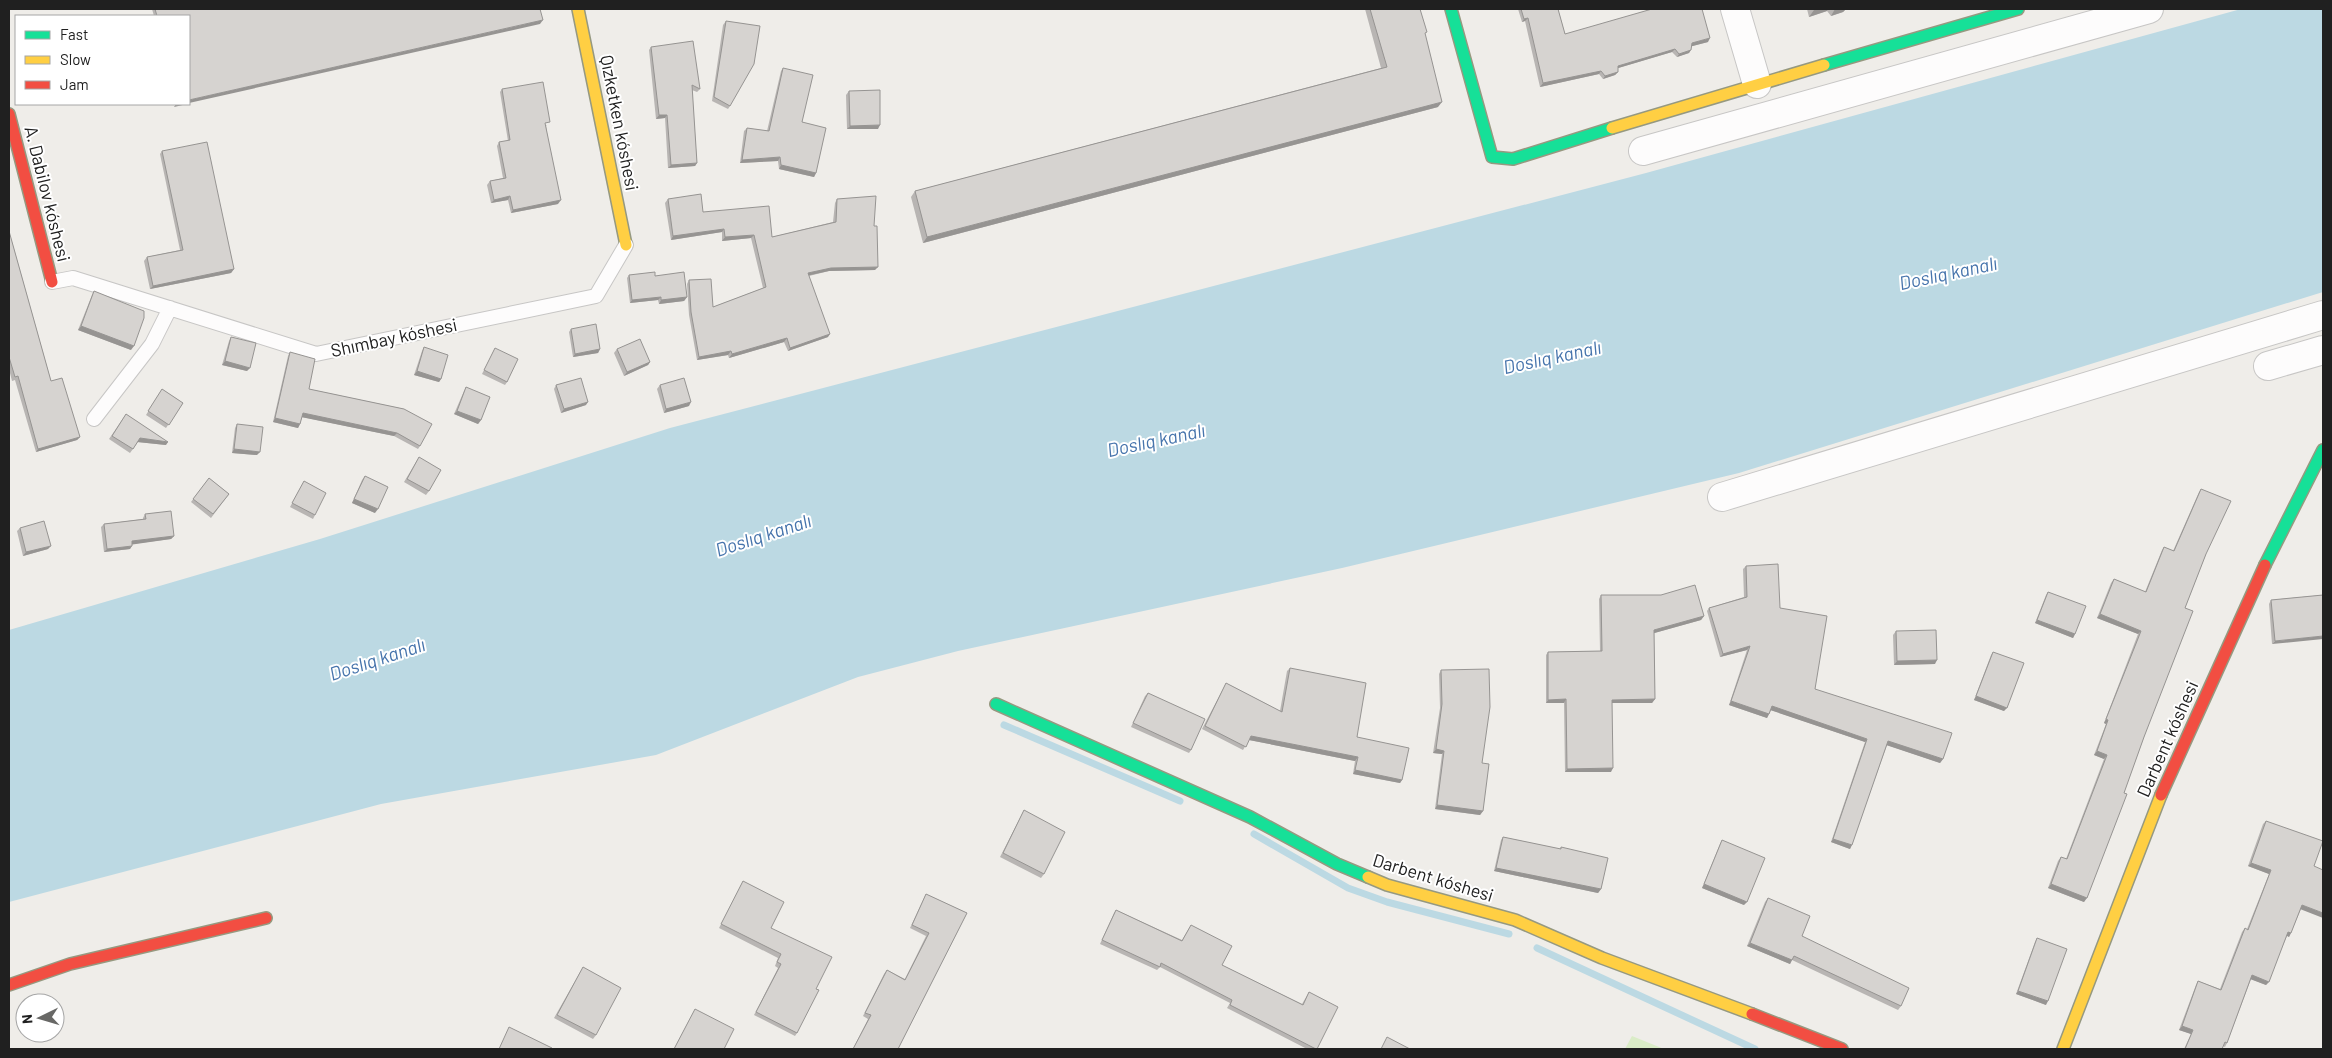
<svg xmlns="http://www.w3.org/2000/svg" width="2332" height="1058" font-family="Barlow,sans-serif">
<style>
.grass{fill:#daecc7}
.water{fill:#bcd9e3}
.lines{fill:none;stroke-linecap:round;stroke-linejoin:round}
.stream{stroke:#bcd9e3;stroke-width:7}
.lane-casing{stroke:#c7c6c5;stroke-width:16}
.street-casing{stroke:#c7c6c5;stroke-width:30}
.fast-casing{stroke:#969980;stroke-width:14}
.slow-casing{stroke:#969980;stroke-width:14}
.jam-casing{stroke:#969980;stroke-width:14}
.lane{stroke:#fdfcfc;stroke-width:14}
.street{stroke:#fdfcfc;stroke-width:28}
.fast{stroke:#16e098;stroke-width:11}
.slow{stroke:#ffcf43;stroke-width:11}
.jam{stroke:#f24e42;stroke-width:11}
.wall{fill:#b8b5b3}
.shaded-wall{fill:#969492}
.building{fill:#d6d3d0;stroke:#969492}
.labels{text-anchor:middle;stroke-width:4;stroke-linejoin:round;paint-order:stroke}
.street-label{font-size:18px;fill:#202020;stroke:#fff}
.water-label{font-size:19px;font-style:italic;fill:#4674ac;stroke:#fff}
</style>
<rect width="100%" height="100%" fill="#efede9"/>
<!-- grass -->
<path class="grass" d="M1632 1036 1664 1049H1625Z"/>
<!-- water -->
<path class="water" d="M2241 9H2323V292L1739 473 1342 568 958 651 858 677 656 755 381 804 9 902V630L320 539 670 428 1646 173Z"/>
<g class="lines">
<!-- stream -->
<path class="stream" d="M1004 725 1180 801
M1254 834 1348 888 1387 902 1509 934
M1537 948 1755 1049"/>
<defs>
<path id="lane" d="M52 282 73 278 316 354 596 296 626 245
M94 419 152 344 170 308"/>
<path id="street" d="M1735 9 1757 84
M1643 151 2149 9
M2268 366 2323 350
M1722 497 2323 315"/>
<path id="fast" d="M1451 9 1492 157 1513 159 1612 128
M1824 65 2018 9
M2265 565 2323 450
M996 704 1250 817 1337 864 1368 877"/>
<path id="slow" d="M578 9 626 245
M1612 128 1824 65
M1368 877 1387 885 1515 920 1602 958 1752 1014
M2063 1049 2161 795"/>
<path id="jam" d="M9 114 52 282
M2161 795 2265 565
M9 985 70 964 266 918
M1752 1014 1842 1049"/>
</defs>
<!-- lane casing -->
<use href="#lane" class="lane-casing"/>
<!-- street casing -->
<use href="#street" class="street-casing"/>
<!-- fast casing -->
<use href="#fast" class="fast-casing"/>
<!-- slow casing -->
<use href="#slow" class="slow-casing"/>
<!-- jam casing -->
<use href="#jam" class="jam-casing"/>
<!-- lane -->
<use href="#lane" class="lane"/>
<!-- street -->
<use href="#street" class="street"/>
<!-- fast -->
<use href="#fast" class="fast"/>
<!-- slow -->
<use href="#slow" class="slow"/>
<!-- jam -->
<use href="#jam" class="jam"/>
</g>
<!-- wall -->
<path class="wall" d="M152 9H540V24L189 16H154Z
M1365 9H1420L1438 107 923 243 911 197 915 191 1381 68Z
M1518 9H1558L1565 34 1708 42 1692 46 1689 53 1677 57 1672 52 1618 68V72L1615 75 1603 79 1599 74 1540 87 1525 21 1522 22Z
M1807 9H1846L1843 12 1831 16 1827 11 1809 17Z
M726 21 730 106 728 109 712 101 723 25Z
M651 47 700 89 697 92 692 90 697 163 695 166 668 168 665 118 656 119 649 50Z
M783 68 802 122 816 173 814 177 779 169 778 161 740 163 744 131 747 128 767 131 781 71Z
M502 89 547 126H546L558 204 511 213 508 200 491 203 487 185 490 181 503 178 497 146 499 142 508 141 500 92Z
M849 91 878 129H847L846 95Z
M162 151 234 269 231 273 150 289 144 261 147 257 180 250 160 154Z
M668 199 772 237 833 222 835 203 837 199 874 226 875 270 829 271 809 276 828 337 788 351 784 342 729 358 728 355 697 360 689 315 687 284 689 280 713 307 763 288 751 238 722 241V232L671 240 665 203Z
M9 231 51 381 80 437 77 440 36 452 15 380 12 381 9 369Z
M629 275 655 276 687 297 684 301 659 304 658 300 630 303 627 278Z
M94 291 131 350 78 330 92 295Z
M571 329 600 349 598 353 573 357 569 332Z
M231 337 247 371 222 365 229 341Z
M424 347 441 379 439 382 414 375 422 351Z
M495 348 507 382 505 385 482 374Z
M617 349 650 362 648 365 624 376 614 353Z
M290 352 309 389 404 409 420 446 418 449 394 436 302 417 300 424 298 428 273 422 288 356Z
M556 385 586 405 561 413 554 389Z
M660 385 689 406 664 413 657 389Z
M466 387 481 420 478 424 454 414 464 391Z
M162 389 183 403 166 428 146 415Z
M126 414 166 445 138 442 130 453 109 439Z
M237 424 257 455 232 453 235 428Z
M419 457 429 491 426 495 404 482Z
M365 476 375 513 352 503 362 480Z
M209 478 229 494 211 518 191 502Z
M304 481 315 515 313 519 290 507Z
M2201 489 2206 554 2185 608 2144 737 2084 902 2048 888 2058 861 2061 857 2066 859 2104 759 2094 755 2106 724 2104 723 2138 634 2097 618 2111 583 2114 579 2145 592 2162 550 2164 547 2173 551 2199 492Z
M145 514 174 536 171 539 132 544 130 549 104 552 101 527 104 524 143 519V518Z
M20 528 48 549 23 556 17 531Z
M1746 566 1780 608 1815 689 1943 759 1940 763 1887 745 1850 849 1831 842 1865 742 1771 710 1767 718 1729 705 1747 650 1720 657 1707 611 1709 608 1744 597 1743 569Z
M2048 592 2075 634 2073 638 2035 623 2046 595Z
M1601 595 1704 616 1701 620 1654 633 1655 699 1652 703H1612L1611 772H1565L1564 703H1546V655L1548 652 1600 651 1599 599Z
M2323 595 2272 644 2269 604 2271 600Z
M1896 631 1935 664 1894 665 1893 635Z
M1993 652 2004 711 1974 700 1991 655Z
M1290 668 1357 737 1402 780 1400 783 1353 774 1355 761 1249 740 1243 750 1202 729 1226 683 1280 711 1287 671Z
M1441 670 1482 763 1483 811 1480 815 1435 809 1442 754 1433 753 1440 708 1439 674Z
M1148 693 1191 750 1189 753 1131 727 1145 696Z
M1024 810 1044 874 1041 878 1000 857Z
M2266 821 2314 866 2301 909 2289 937 2287 936 2266 985 2251 979 2227 1043 2225 1047 2223 1046 2222 1049H2184L2191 1034 2179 1030 2196 985 2198 981 2220 989 2242 932 2245 928 2247 929 2269 874 2248 866 2263 824Z
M1503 837 1560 849 1561 847 1601 889 1598 893 1494 871 1501 840Z
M1722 840 1744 905 1702 888 1720 844Z
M743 881 771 928 816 989 797 1033 795 1036 754 1015 778 968 775 966 778 958 719 928Z
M926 894 967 913 898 1049H853L868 1019 863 1016 884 974 887 970 905 979 926 936 910 928 924 898Z
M1768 898 1802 936 1901 1006 1898 1010 1792 960 1790 964 1747 946 1765 902Z
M1116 910 1182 940 1191 925 1222 965 1302 1004 1309 992 1317 1049H1307L1227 1008 1230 1003 1160 967 1157 970 1100 944 1114 913Z
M2037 938 2046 1005 2016 994 2035 942Z
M583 967 596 1035 593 1039 554 1018Z
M695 1009 724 1049H674Z"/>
<!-- shaded-wall -->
<path class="shaded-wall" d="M1817 9H1828L1827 11 1809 17 1814 10Z
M1835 9H1846L1843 12 1831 16Z
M1528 18 1525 21 1522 22 1524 19Z
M543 20 540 24 189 103V100Z
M1710 38 1708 42 1689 47 1692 43Z
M1675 49 1672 52 1615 69 1618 66Z
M1691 50 1689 53 1677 57 1679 54Z
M1601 71 1599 74 1540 87 1543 83Z
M1618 72 1615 75 1603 79 1605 76Z
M1442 102 1438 107 923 243 927 237Z
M176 104H187L174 107Z
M659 115H667L665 118 656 119Z
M880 125 878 129H847L850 126Z
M780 157 778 161 740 163 742 160Z
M697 163 695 166 668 168 671 165Z
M781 165 816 173 814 177 779 169Z
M510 196 508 200 491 203 494 200Z
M561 200 558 204 511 213 513 210Z
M724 229 722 232 671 240 673 236Z
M754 235 751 238 722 241 725 237Z
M878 267 875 270 829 271 806 276 808 273 831 268Z
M234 269 231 273 150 289 153 286Z
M661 297 658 300 630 303 632 300Z
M687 297 684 301 659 304 661 300Z
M81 326 134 346 131 350 78 330Z
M830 334 828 337 788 351 790 348Z
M787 338 784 342 729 358 732 354Z
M600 349 598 353 573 357 575 354Z
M731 351 728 355 697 360 699 357Z
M225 361 250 368 247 371 222 365Z
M650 362 648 365 624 376 627 372Z
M417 371 441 379 439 382 414 375Z
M588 402 586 405 561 413 564 409Z
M691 402 689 406 664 413 666 409Z
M457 411 481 420 478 424 454 414Z
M303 413 397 433 394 436 301 417Z
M275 418 300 424 298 428 273 422Z
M80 437 77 440 36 452 38 449Z
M140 438 168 442 166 445 137 442Z
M234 449 260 452 257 455 232 453Z
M354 499 378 509 375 513 352 503Z
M174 536 171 539 129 545 132 541Z
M51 546 48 549 23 556 26 552Z
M132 546 130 549 104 552 107 549Z
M2100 614 2141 631 2138 634 2097 618Z
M1704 616 1701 620 1651 634 1654 630Z
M2037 620 2075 634 2073 638 2035 623Z
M2323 636V639L2272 644 2275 641Z
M1750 646 1747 650 1720 657 1723 654Z
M1937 660 1935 664 1894 665 1897 661Z
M1976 696 2007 708 2004 711 1974 700Z
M1566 699 1564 703H1546L1548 700Z
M1655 699 1652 703H1610L1612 700Z
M1731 701 1769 714 1767 718 1729 705Z
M1772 706 1867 739 1865 742 1770 710Z
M2106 719 2108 720 2106 724 2104 723Z
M1251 736 1358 757 1355 761 1249 740Z
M1888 741 1943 759 1940 763 1886 745Z
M1436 749 1444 751 1442 754 1433 753Z
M2097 751 2107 755 2104 759 2094 755Z
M1613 768 1611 772H1565L1567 769Z
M1355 770 1402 780 1400 783 1353 774Z
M1437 805 1483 811 1480 815 1435 809Z
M1833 839 1852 845 1850 849 1831 842Z
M2251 863 2271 870 2269 874 2248 866Z
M1496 868 1601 889 1598 893 1494 871Z
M1704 884 1747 902 1744 905 1702 888Z
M2051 884 2087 898 2084 902 2048 888Z
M2302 905 2323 913V918L2300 909Z
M2288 932 2291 933 2289 937 2286 935Z
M1750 943 1792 960 1790 964 1747 946Z
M2252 975 2269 982 2266 985 2250 979Z
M2018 991 2048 1001 2046 1005 2016 994Z
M2182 1026 2193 1030 2191 1034 2179 1030Z"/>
<!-- building -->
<path class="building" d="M155 9H540L543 20 189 100V16H157Z
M1370 9H1420L1427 32 1425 33 1442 102 927 237 915 191 1387 67Z
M1521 9H1558L1565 34 1652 9H1702L1710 38 1692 43 1691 50 1679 54 1675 49 1618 66V72L1605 76 1601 71 1543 83 1528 18 1524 19Z
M726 21 760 26 754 64 730 106 714 97Z
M693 41 700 89 692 85 697 163 671 165 667 115H659L651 47Z
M783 68 813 75 802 122 826 128 816 173 781 165 780 157 742 160 747 128 769 131Z
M543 82 550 122 545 123 561 200 513 210 510 196 494 200 490 181 506 178 499 142 510 140 502 89Z
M880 90V125L850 126 849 91Z
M207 142 234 269 153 286 147 257 183 250 162 151Z
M701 194 703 212 769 206 772 237 836 222 837 199 876 196 874 226H877L878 267 831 268 808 273 830 334 790 348 787 338 732 354 731 351 699 357 691 312 689 280 711 279 713 307 766 287 754 235 725 237 724 229 673 236 668 199Z
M9 231 51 381 62 378 80 437 38 449 18 376 15 377 9 357Z
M655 272V276L684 272 687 297 661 300V297L632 300 629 275Z
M94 291 144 311V318L134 346 81 326Z
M596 324 600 349 575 354 571 329Z
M231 337 256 343 250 368 225 361Z
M640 339 650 362 627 372 617 349Z
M424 347 448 355 441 379 417 371Z
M495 348 518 359 507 382 484 370Z
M290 352 315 359 309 389 404 409 432 424 420 446 397 433 303 413 300 424 275 418Z
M581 378 588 402 564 409 556 385Z
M684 378 691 402 666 409 660 385Z
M466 387 490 397 481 420 457 411Z
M162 389 183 403 169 425 148 411Z
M126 414 168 442 140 438 133 449 112 436Z
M237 424 263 427 260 452 234 449Z
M419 457 441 470 429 491 407 479Z
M365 476 388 487 378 509 354 499Z
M209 478 229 494 213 514 193 499Z
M304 481 326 493 315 515 292 503Z
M2201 489 2231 501 2206 554 2185 608 2193 611 2144 737 2124 793 2127 794 2087 898 2051 884 2061 857 2067 859 2107 755 2097 751 2108 720 2106 719 2141 631 2100 614 2114 579 2146 592 2164 547 2174 551Z
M171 511 174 536 132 541V546L107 549 104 524 146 519 145 514Z
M44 521 51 546 26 552 20 528Z
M1778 564 1780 608 1827 616 1815 689 1952 733 1943 759 1888 741 1852 845 1833 839 1867 739 1772 706 1769 714 1731 701 1750 646 1723 654 1709 608 1747 597 1746 566Z
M1695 585 1704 616 1654 630 1655 699 1612 700 1613 768 1567 769 1566 699 1548 700V652L1602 651 1601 595H1661Z
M2048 592 2086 606 2075 634 2037 620Z
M2323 595V636L2275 641 2271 600Z
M1936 630 1937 660 1897 661 1896 631Z
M1993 652 2024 663 2007 708 1976 696Z
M1290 668 1366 683 1357 737 1409 748 1402 780 1355 770 1358 757 1251 736 1246 747 1205 726 1226 683 1282 712Z
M1489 669 1490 707 1482 763 1489 764 1483 811 1437 805 1444 751 1436 749 1442 704 1441 670Z
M1148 693 1205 719 1191 750 1133 723Z
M1024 810 1065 832 1044 874 1003 853Z
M2266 821 2323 841 2314 866 2323 870V913L2302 905 2291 933 2288 932 2269 982 2252 975 2227 1043 2225 1042 2222 1049H2185L2193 1030 2182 1026 2198 981 2221 990 2245 928 2248 930 2271 870 2251 863Z
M1503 837 1561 849V847L1608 858 1601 889 1496 868Z
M1722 840 1765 858 1747 902 1704 884Z
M743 881 784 902 771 928 832 957 816 989 819 990 797 1033 756 1012 781 964 777 962 781 954 721 924Z
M926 894 967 913 898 1049H853L871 1015 865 1013 887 970 905 980 929 933 912 925Z
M1768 898 1810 916 1802 936 1909 988 1901 1006 1794 956 1792 960 1750 943Z
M1116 910 1182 941 1191 925 1232 946 1222 965 1303 1005 1309 992 1338 1007 1317 1049H1316L1230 1005 1232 1000 1161 963 1160 967 1102 940Z
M2037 938 2067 949 2048 1001 2018 991Z
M583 967 621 988 596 1035 557 1015Z
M695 1009 734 1029 724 1049H674Z
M509 1027 552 1048V1049H499Z
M1387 1037 1410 1049H1381Z"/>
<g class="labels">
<!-- street labels -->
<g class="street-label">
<text transform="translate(619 123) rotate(79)" y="6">Qızketken kóshesi</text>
<text transform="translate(47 194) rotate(76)" y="6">A. Dabilov kóshesi</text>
<text transform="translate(394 338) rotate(-12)" y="6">Shımbay kóshesi</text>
<text transform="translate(2168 739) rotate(-66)" y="6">Darbent kóshesi</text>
<text transform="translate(1433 878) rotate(17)" y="6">Darbent kóshesi</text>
</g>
<!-- water labels -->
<g class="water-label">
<text transform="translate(1948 273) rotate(-12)" y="7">Doslıq kanalı</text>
<text transform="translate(1552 357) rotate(-12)" y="7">Doslıq kanalı</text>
<text transform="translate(1156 440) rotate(-12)" y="7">Doslıq kanalı</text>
<text transform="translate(763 535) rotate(-18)" y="7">Doslıq kanalı</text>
<text transform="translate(377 659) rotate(-18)" y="7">Doslıq kanalı</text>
</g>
</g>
<!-- border -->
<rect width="2332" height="1058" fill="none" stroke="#202020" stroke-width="20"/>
<!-- legend -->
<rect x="15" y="15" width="175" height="90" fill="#ffffff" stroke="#a6a6a6"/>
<rect x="25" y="31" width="25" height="8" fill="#16e098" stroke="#a6a6a6"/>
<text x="60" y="40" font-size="15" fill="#202020">Fast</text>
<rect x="25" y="56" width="25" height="8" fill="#ffcf43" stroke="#a6a6a6"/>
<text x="60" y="65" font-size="15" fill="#202020">Slow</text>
<rect x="25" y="81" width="25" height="8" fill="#f24e42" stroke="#a6a6a6"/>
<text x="60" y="90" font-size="15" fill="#202020">Jam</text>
<!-- north arrow -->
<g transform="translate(40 1018) rotate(265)"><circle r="24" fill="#ffffff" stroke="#a6a6a6"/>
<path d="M0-4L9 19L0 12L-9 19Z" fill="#686866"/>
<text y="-8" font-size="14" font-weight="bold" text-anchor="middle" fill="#202020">N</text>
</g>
</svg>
